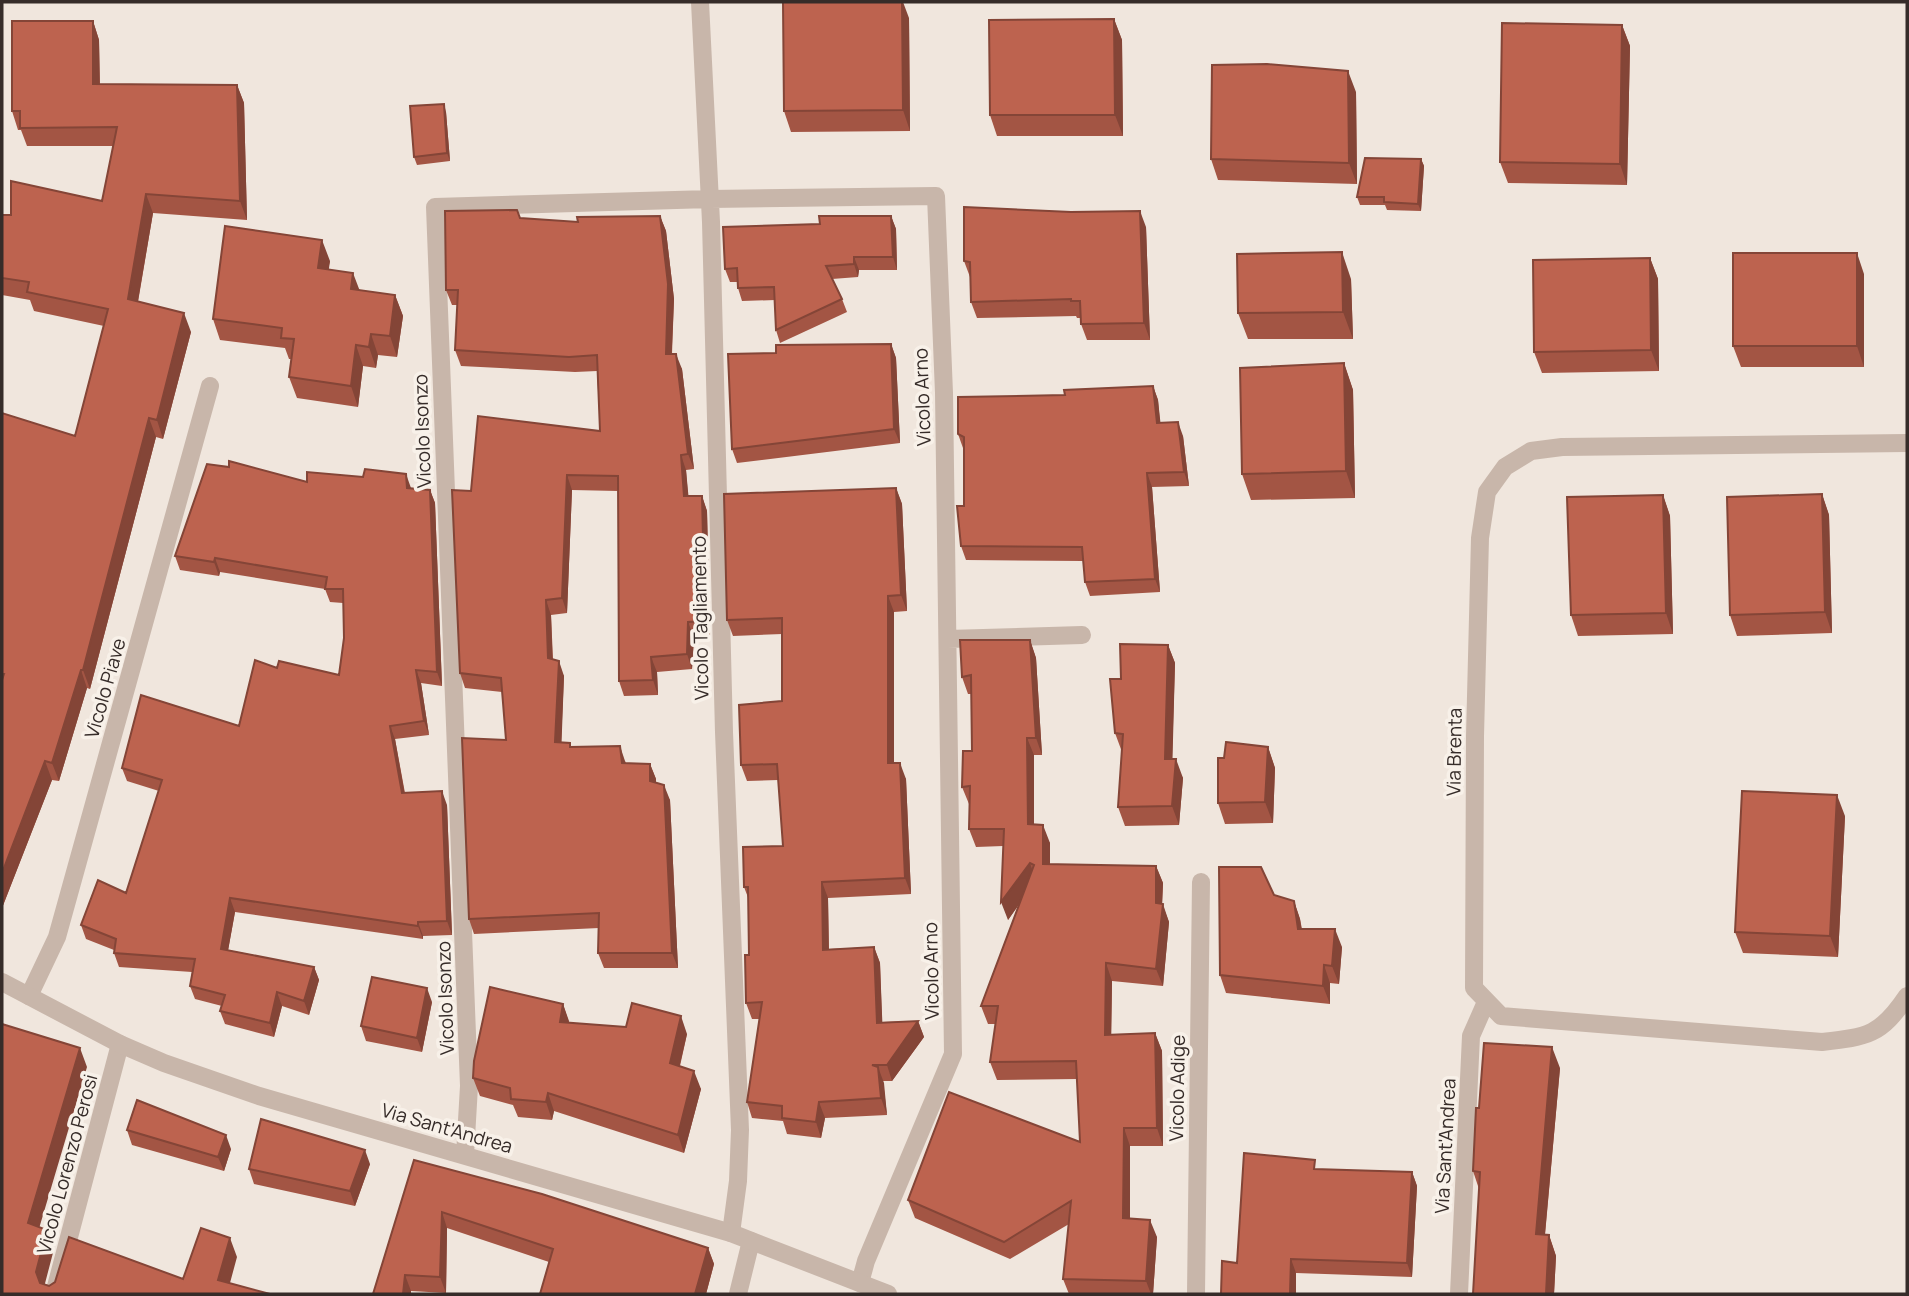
<svg xmlns="http://www.w3.org/2000/svg" width="1909" height="1296" font-family="Manrope,sans-serif">
<style>
.lines{fill:none;stroke-linecap:round;stroke-linejoin:round}
.minor{stroke:#c8b6aa;stroke-width:18}
.tertiary{stroke:#c8b6aa;stroke-width:18}
.wall{fill:#a35544}
.shaded-wall{fill:#844537}
.building{fill:#bd634f;stroke:#844537;stroke-width:2}
.labels{text-anchor:middle;stroke-width:7;stroke-linejoin:round;paint-order:stroke}
.street-label{font-size:19px;fill:#362c29;stroke:#f8f1e9}
</style>
<rect width="100%" height="100%" fill="#f0e6dd"/>
<g class="lines">
<!-- minor -->
<path class="minor" d="M700 2 711 222 724 732 740 1130 738 1181 731 1233
M1907 443 1562 447 1531 451 1505 467 1487 492 1480 538 1475 736 1474 988 1501 1016 1822 1042C1868 1037 1881 1035 1907 996
M948 639 1082 635
M29 996 57 937 210 386
M465 1155 469 1086 435 207 710 199 936 196 944 393 953 1054 866 1261 860 1283
M54 1294 120 1044
M738 1294 751 1241
M1196 1294 1201 882
M1459 1294 1471 1036 1486 1002"/>
<!-- tertiary -->
<path class="tertiary" d="M2 982 120 1044 164 1063 259 1096 731 1233 888 1294"/>
</g>
<!-- wall -->
<path class="wall" d="M909 18 910 131 791 132 784 111Z
M1114 19 1122 40 1123 136H997L990 115Z
M93 21 99 40 100 84 237 85 244 103 247 220 153 213 138 302 191 332 163 439 156 437 90 689 87 688 59 781 52 780 2 908V413L75 436 104 326 34 311 30 300 2 295V215H11L102 201 113 146H27L21 130H18L12 111Z
M1622 25 1630 46 1627 185 1508 183 1500 162Z
M1356 92 1357 184 1218 180 1211 159Z
M446 112 450 161 417 165 414 157Z
M1421 159 1424 166 1421 211 1387 210 1385 205H1360L1357 197Z
M660 216 666 231 674 299 672 354 682 369 694 469 686 470 688 496H702L707 511 710 636 694 637 692 669 657 672 658 695 624 696 619 681 618 491 572 490 567 613 551 615 553 659 564 676 561 743 572 747 625 761 626 763 650 764 656 779V783L670 800 678 968H604L598 953 599 928 474 934 469 919 506 740 502 692 465 688 460 673 471 491 600 431 597 371 575 372 461 366 455 350 458 305H452L446 290 520 218 578 222Z
M891 216 896 229 897 270H859L858 277 832 279 842 299 847 312 780 343 776 330 775 300 742 301 738 288 737 282H730L725 269 820 224Z
M1146 227 1150 340H1087L1081 324V318H1077L1076 316 977 318 971 302 970 277 964 261Z
M1650 258 1658 279 1659 371 1542 373 1534 352Z
M330 261 328 269 360 290 395 295 403 316 397 357 378 355 376 368 363 366 358 407 297 398 289 377 292 359H289L285 348 220 340 213 319Z
M1864 274V367H1741L1733 346Z
M1351 279 1353 339H1248L1238 313Z
M891 344 896 358 900 443 737 463 732 449 776 353Z
M1344 363 1353 390 1355 498 1251 500 1242 474Z
M1153 386 1158 400 1160 423 1183 436 1189 486 1152 487 1160 592 1090 596 1085 582 1083 561 966 560 961 546 964 506V449L963 448 958 434 1065 395Z
M307 482 430 490 435 503 442 686 421 683 429 735 395 739 405 793 447 805 452 935 423 936V939L235 912 228 950 314 967 319 980 309 1015 282 1006 274 1037 225 1024 220 1011 222 1006 195 999 190 986 192 972 119 967 114 953V950L86 939 81 925 126 893 159 791 127 781 122 768 239 726 277 668 339 675 344 638 343 603 330 602 325 589 220 572 219 576 180 570 175 556Z
M896 488 902 504 907 611 894 612V763L906 779 911 894 828 898 829 949 874 947 880 963 882 1022 918 1021 924 1037 892 1081H883L887 1115 825 1118 821 1138 787 1134 783 1121 752 1118 747 1102 760 1019H752L746 1003 749 955V900L744 887 783 846 778 780 747 781 741 765 782 701V634L733 636 727 620Z
M1822 494 1829 515 1832 633 1737 636 1730 615Z
M1663 495 1670 516 1673 634 1578 636 1571 615Z
M1030 640 1036 658 1042 755H1034V824L1050 843V864L1156 866 1163 883 1162 904 1169 922 1163 986 1112 981 1111 1035 1155 1033 1162 1051 1163 1146H1130V1219L1157 1237 1153 1294H1069L1063 1279 1069 1224 1010 1259 915 1218 908 1200 1080 1142 1077 1079 997 1080 990 1062 996 1024H988L981 1006 1019 904 1008 920 1003 846 976 847 969 829 970 804H969L962 787 972 751 971 694H968L962 677Z
M1168 645 1175 663 1172 759 1183 778 1179 825 1125 826 1118 807 1122 752 1115 733 1121 679Z
M1268 747 1275 768 1273 823 1225 824 1218 803 1224 758Z
M1845 816 1838 957 1743 953 1735 932Z
M1274 895 1294 901 1300 919 1302 929 1342 947 1339 984 1330 983V1004L1226 993 1220 975Z
M432 1002 422 1052 366 1041 361 1026Z
M563 1004 569 1023 687 1034 680 1066 701 1089 684 1153 554 1111 552 1120 518 1117 513 1105 480 1096 473 1078Z
M1560 1068 1545 1235H1549L1556 1256 1554 1294H1473L1479 1189 1473 1171 1479 1108Z
M127 1130 231 1149 224 1171 132 1145Z
M414 1160 708 1248 714 1264 706 1294H540L549 1262 447 1228 446 1293 411 1291V1294H373Z
M370 1164 355 1206 254 1184 249 1169Z
M1318 1169 1412 1172 1417 1186 1412 1277 1296 1273 1237 1263Z"/>
<!-- shaded-wall -->
<path class="shaded-wall" d="M902 2H903L909 18 910 131 903 110Z
M1114 19 1122 40 1123 136 1115 115Z
M93 21 99 40 100 103 93 84Z
M1622 25 1630 46 1627 185 1620 164Z
M1348 71 1356 92 1357 184 1349 163Z
M237 85 244 103 247 220 240 201Z
M444 104 446 112 450 161 447 153Z
M1421 159 1424 166 1421 211 1418 204Z
M146 194 153 213 135 318 128 299Z
M1140 211 1146 227 1150 340 1144 323Z
M660 216 666 231 674 299 671 369 666 354Z
M891 216 896 229 897 270 893 257Z
M322 240 330 261 326 289 318 268Z
M1342 252 1351 279 1353 339 1343 312Z
M1857 253 1864 274V367L1857 346Z
M854 257 859 270 858 277 854 264Z
M1650 258 1658 279 1659 371 1651 350Z
M353 273 361 294 351 289Z
M395 295 403 316 397 357 390 336Z
M184 313 191 332 163 439 157 420Z
M371 334 378 355 376 368 369 347Z
M891 344 896 358 900 443 894 429Z
M356 345 363 366 358 407 351 386Z
M676 354 682 369 694 469 688 454Z
M1344 363 1353 390 1355 498 1346 471Z
M1153 386 1158 400 1162 437 1157 423Z
M149 418 156 437 90 689 83 670Z
M1178 422 1183 436 1189 486 1184 472Z
M681 455 686 470 690 512 684 496Z
M1147 473 1152 487 1160 592 1155 579Z
M406 474 411 488 412 502 407 488Z
M567 475 572 490 567 613 562 598Z
M896 488 902 504 907 611 901 595Z
M430 490 435 503 442 686 437 672Z
M1822 494 1829 515 1832 633 1825 612Z
M1663 495 1670 516 1673 634 1666 613Z
M702 496 707 511 710 636 705 621Z
M215 558 220 572 219 576 214 562Z
M888 596 894 612V779L888 763Z
M546 600 551 615 553 673 548 658Z
M688 622 694 637 692 669 687 654Z
M1030 640 1036 658 1042 755 1036 738Z
M1168 645 1175 663 1172 778 1165 759Z
M651 657 657 672 658 695 653 680Z
M559 661 564 676 561 757 555 742Z
M81 670 87 688 59 781 52 763Z
M416 670 421 683 429 735 424 721Z
M390 726 395 739 407 807 402 793Z
M1027 738 1034 755V842L1028 824Z
M620 746 625 761 628 778 622 763Z
M1268 747 1275 768 1273 823 1265 802Z
M1176 759 1183 778 1179 825 1172 806Z
M45 761 52 780 2 908V873Z
M900 763 906 779 911 894 905 878Z
M650 764 656 779V796L650 781Z
M664 785 670 800 678 968 672 953Z
M442 791 447 805 452 935 447 921Z
M1837 795 1845 816 1838 957 1830 936Z
M1043 825 1050 843V882L1043 864Z
M1030 863 1036 881 1008 920 1001 902Z
M1156 866 1163 883 1162 907 1163 904 1169 922 1163 986 1156 969Z
M822 882 828 898 829 966 823 950Z
M230 898 235 912 226 962 221 949Z
M1294 901 1300 919 1304 947 1298 929Z
M418 922 423 936V939L418 926Z
M1335 929 1342 947 1339 984 1332 966Z
M874 947 880 963 883 1039 877 1023Z
M1106 963 1112 981 1111 1053 1105 1035Z
M1324 965 1330 983V1004L1323 986Z
M314 967 319 980 309 1015 304 1001Z
M427 988 432 1002 422 1052 417 1038Z
M277 992 282 1006 274 1037 270 1023Z
M563 1004 569 1021 566 1040 560 1022Z
M681 1016 687 1034 676 1081 670 1063Z
M918 1021 924 1037 892 1081 887 1065Z
M1155 1033 1162 1051 1163 1146 1157 1128Z
M1552 1047 1560 1068 1543 1255 1536 1234Z
M80 1048 87 1067 35 1242 28 1223Z
M878 1067 884 1083 887 1115 881 1098Z
M694 1071 701 1089 684 1153 678 1135Z
M548 1093 554 1111 552 1120 546 1102Z
M819 1102 825 1118 821 1138 816 1122Z
M1124 1128 1130 1146V1236L1123 1218Z
M226 1135 231 1149 224 1171 218 1157Z
M365 1150 370 1164 355 1206 350 1191Z
M1412 1172 1417 1186 1412 1277 1407 1263Z
M442 1212 447 1228 446 1293 440 1277Z
M1150 1220 1157 1237 1153 1294H1151L1146 1281Z
M47 1230 54 1249 43 1291 44 1294 36 1272Z
M1549 1235 1556 1256 1554 1294H1546Z
M230 1238 237 1257 227 1294 218 1280Z
M708 1248 714 1264 706 1294H695Z
M1291 1259 1296 1273V1294H1290Z
M405 1275 411 1291V1294H403Z"/>
<!-- building -->
<path class="building" d="M783 2H902L903 110 784 111Z
M1114 19 1115 115H990L989 20Z
M12 21H93V84L237 85 240 201 146 194 128 299 184 313 157 420 149 418 83 670H81L52 763 45 761 2 873V680L4 674H2V413L75 436 108 309 27 292 29 282 2 278V215H11V181L102 201 117 127 20 128V111H12Z
M1502 23 1622 25 1620 164 1500 162Z
M1267 64 1348 71 1349 163 1211 159 1212 65Z
M444 104 447 153 414 157 410 106Z
M1365 158 1421 159 1418 204 1384 202V197H1357Z
M964 207 1071 212 1140 211 1144 323 1081 324 1080 301H1071V299L971 302 970 262 964 261Z
M517 210 520 218 578 222 577 217 660 216 668 284 666 354H676L688 454 681 455 684 496H702L705 621 688 622 687 654 651 657 653 680 619 681 618 476 567 475 562 598 546 600 548 658 559 661 555 742 570 743V747L620 746 622 763 650 764V781L664 785 672 953H598L599 913 469 919 462 738 506 740 501 678 460 673 452 490 471 491 478 416 600 431 597 355 569 357 455 350 458 290H446L445 211Z
M819 216H891L893 257H854V264L826 266 842 299 776 330 774 287 738 288 737 268 725 269 723 227 820 224Z
M225 226 322 240 318 268 353 273 351 289 395 295 390 336 371 334 369 347 356 345 351 386 289 377 294 339 281 338 282 328 213 319Z
M1342 252 1343 312 1238 313 1237 254Z
M1733 253H1857V346H1733Z
M1650 258 1651 350 1534 352 1533 260Z
M891 344 894 429 732 449 728 354 776 353V345Z
M1344 363 1346 471 1242 474 1240 368Z
M1153 386 1157 423 1178 422 1184 472 1147 473 1155 579 1085 582 1082 547 961 546 957 506H964V437L958 434V397L1065 395 1064 390Z
M229 461 307 482V472L363 477 365 469 406 474 407 488 430 490 437 672 416 670 424 721 390 726 402 793 442 791 447 921 418 922V926L230 898 221 949 314 967 304 1001 277 992 270 1023 220 1011 225 995 190 986 195 959 114 953 116 939 81 925 98 880 126 893 162 780 122 768 141 695 239 726 255 660 277 668 279 661 339 675 344 638 343 589H325L327 577 215 558 214 562 175 556 207 464 229 467Z
M896 488 901 595 888 596V763H900L905 878 822 882 823 950 874 947 877 1023 918 1021 887 1065H872L878 1067 881 1098 819 1102 816 1122 782 1118V1106L747 1102 762 1002 746 1003 745 955H749L748 887H744L743 847 783 846 777 764 741 765 739 705 782 701V618L727 620 724 494Z
M1822 494 1825 612 1730 615 1727 497Z
M1663 495 1666 613 1571 615 1567 497Z
M960 640H1030L1036 738H1027L1028 824 1043 825V864L1156 866V903L1163 904 1156 969 1106 963 1105 1035 1155 1033 1157 1128H1124L1123 1218 1150 1220 1146 1281 1063 1279 1071 1201 1004 1242 908 1200 949 1092 1080 1142 1076 1061 990 1062 998 1006H981L1034 865 1030 863 1001 902 1004 829H969L970 786 962 787 963 751H972L971 675 962 677Z
M1120 644 1168 645 1165 759H1176L1172 806 1118 807 1123 734 1115 733 1110 679H1121Z
M1226 742 1268 747 1265 802 1218 803V758H1224Z
M1742 791 1837 795 1830 936 1735 932Z
M1219 867H1261L1274 895 1294 901 1298 929H1335L1332 966 1324 965 1323 986 1220 975Z
M372 977 427 988 417 1038 361 1026Z
M490 987 563 1004 560 1022 626 1027 632 1003 681 1016 670 1063 694 1071 678 1135 548 1093 546 1102 511 1099 510 1088 473 1078 474 1061Z
M2 1024 80 1048 28 1223 47 1230 36 1272 40 1283 49 1286 55 1282 69 1237 183 1279 201 1228 230 1238 218 1280 270 1294H2Z
M1484 1043 1552 1047 1536 1234 1549 1235 1546 1294H1473L1480 1172 1473 1171 1476 1108H1479Z
M137 1100 226 1135 218 1157 127 1130Z
M261 1119 365 1150 350 1191 249 1169Z
M1244 1153 1315 1160 1314 1169 1412 1172 1407 1263 1291 1259 1290 1294H1221L1222 1261 1237 1263Z
M414 1160 542 1194 708 1248 695 1294H540L553 1249 442 1212 440 1277 405 1275 403 1294H373Z"/>
<g class="labels">
<!-- street labels -->
<g class="street-label">
<text transform="translate(922 397) rotate(-92)" y="7">Vicolo Arno</text>
<text transform="translate(422 431) rotate(-92)" y="7">Vicolo Isonzo</text>
<text transform="translate(700 618) rotate(-91)" y="7">Vicolo Tagliamento</text>
<text transform="translate(105 688) rotate(-74)" y="7">Vicolo Piave</text>
<text transform="translate(1454 752) rotate(-89)" y="7">Via Brenta</text>
<text transform="translate(931 971) rotate(-91)" y="7">Vicolo Arno</text>
<text transform="translate(445 998) rotate(-92)" y="7">Vicolo Isonzo</text>
<text transform="translate(1177 1088) rotate(-89)" y="7">Vicolo Adige</text>
<text transform="translate(447 1128) rotate(16)" y="7">Via Sant'Andrea</text>
<text transform="translate(1445 1146) rotate(-87)" y="7">Via Sant'Andrea</text>
<text transform="translate(67 1164) rotate(-75)" y="7">Vicolo Lorenzo Perosi</text>
</g>
</g>
<!-- border -->
<rect width="1909" height="1296" fill="none" stroke="#362c29" stroke-width="7"/>
</svg>
